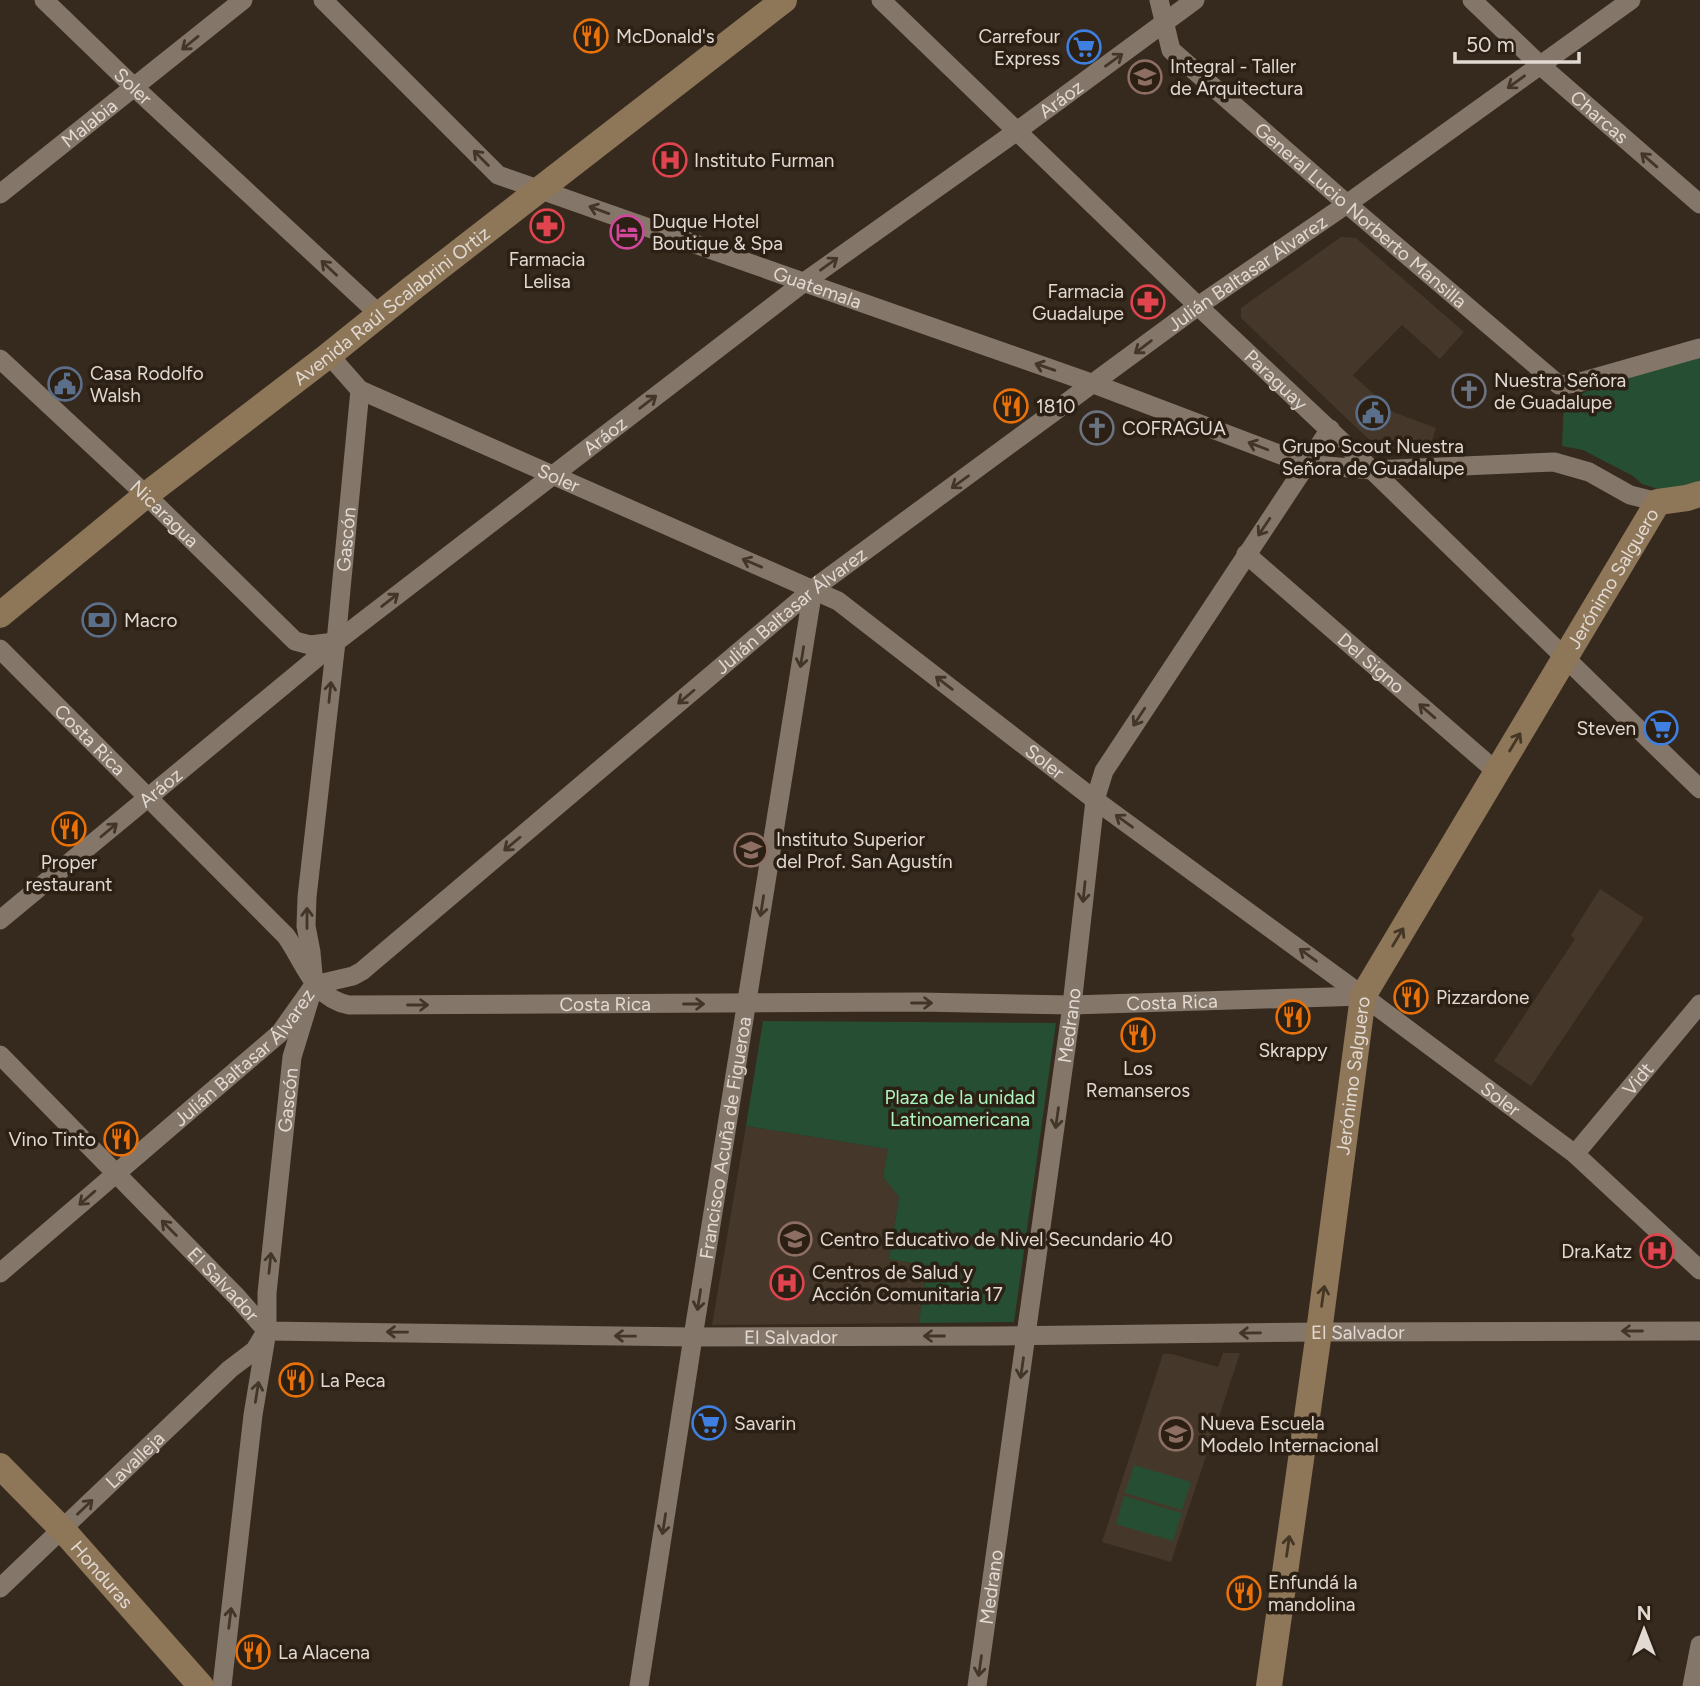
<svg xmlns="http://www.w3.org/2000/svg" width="1700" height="1686" font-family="Figtree,sans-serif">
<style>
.education{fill:#45382a}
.green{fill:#264e32}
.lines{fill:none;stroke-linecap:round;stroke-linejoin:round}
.street{stroke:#847668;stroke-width:19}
.secondary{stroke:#8e7658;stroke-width:26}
.oneway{stroke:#423629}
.oneway2{stroke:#443625}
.labels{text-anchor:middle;stroke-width:7;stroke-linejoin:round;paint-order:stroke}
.poi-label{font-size:19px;fill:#e1d9d2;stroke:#2c2014;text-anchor:start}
.street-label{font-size:19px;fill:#e1d9d2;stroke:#2c2014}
.park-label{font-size:19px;fill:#acf5bf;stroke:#2c2014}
</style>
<rect width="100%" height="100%" fill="#362a1e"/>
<!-- education -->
<path class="education" d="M1341 237 1356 238 1464 332 1440 359 1402 325 1353 375 1393 412 1436 428 1430 447 1379 449 1241 318V308Z
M1600 889 1644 918 1531 1086 1494 1061 1575 939 1571 935Z
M746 1126 888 1149 883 1177 899 1197 889 1259 927 1266 919 1323 712 1325Z
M1223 1353H1240L1171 1562 1102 1542 1163 1354H1172L1218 1367Z"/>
<!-- green -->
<path class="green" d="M1700 357V481L1677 489H1658L1642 484 1633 476 1583 450 1562 446 1564 399 1581 394 1611 381Z
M763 1021 1056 1023 1014 1322 919 1323 927 1266 889 1259 899 1197 883 1177 888 1149 746 1126Z
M1134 1465 1191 1482 1182 1510 1125 1493Z
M1124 1496 1182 1513 1173 1541 1116 1524Z"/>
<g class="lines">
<!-- street -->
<g class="street">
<path id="s1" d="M44 0 134 87 379 314"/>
<path id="s2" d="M323 0 498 175 1094 384 1305 464 1372 470 1554 462 1589 472 1630 495 1658 502"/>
<path id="s3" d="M881 0 1198 306 1372 470 1700 789"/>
<path id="s4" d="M1159 0 1171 50 1347 204 1559 385 1577 383 1700 348"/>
<path id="s5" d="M1472 0 1540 65 1700 204"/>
<path id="s6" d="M0 194 243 0"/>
<path id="s7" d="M329 355 360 390 838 601 1095 800 1363 996 1575 1154 1700 1270"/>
<path id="s8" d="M0 359 146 495 295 641 310 645 335 642"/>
<path id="s9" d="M1246 554 1497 772"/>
<path id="s10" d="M0 649 286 936C305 963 313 998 349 1005L920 1002 1072 1005 1363 996"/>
<path id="s11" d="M0 920 336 642 803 283 1017 131 1195 0"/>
<path id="s12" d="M0 1055 237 1297 267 1331 693 1337 999 1336 1319 1332 1700 1331"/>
<path id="s13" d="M1575 1154 1700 1004"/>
<path id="s14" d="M0 1273 280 1033 314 985 353 976 362 971 813 589 1198 306 1347 204 1631 0"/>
<path id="s15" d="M0 1588 230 1369 255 1350 264 1335"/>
<path id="s16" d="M222 1686 253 1415 267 1331V1293L292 1057 314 985 311 952 306 926 307 897 336 642 360 390"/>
<path id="s17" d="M639 1686 693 1337 813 589"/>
<path id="s18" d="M977 1686 1072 1005 1095 800 1104 771 1330 429"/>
<path d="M1692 1686 1700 1645"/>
</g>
<!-- secondary -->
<g class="secondary">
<path id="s19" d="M0 615 146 495 329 355 410 290 784 0"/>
<path id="s20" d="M0 1466 62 1529 201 1686"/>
<path id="s21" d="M1269 1686 1319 1332 1363 996 1658 502 1687 498 1700 494"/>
</g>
</g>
<!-- one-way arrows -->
<defs><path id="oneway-shaft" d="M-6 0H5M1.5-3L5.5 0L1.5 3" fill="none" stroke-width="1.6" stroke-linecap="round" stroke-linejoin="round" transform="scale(1.75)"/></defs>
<g class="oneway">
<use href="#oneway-shaft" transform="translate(190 43) rotate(141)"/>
<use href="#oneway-shaft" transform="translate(1114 60) rotate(-36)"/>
<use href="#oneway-shaft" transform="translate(1516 82) rotate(144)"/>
<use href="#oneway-shaft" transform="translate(481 158) rotate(-135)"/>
<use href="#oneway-shaft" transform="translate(1649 160) rotate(-139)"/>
<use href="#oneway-shaft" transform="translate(599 210) rotate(-160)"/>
<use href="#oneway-shaft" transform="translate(829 264) rotate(-36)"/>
<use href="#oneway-shaft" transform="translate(329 268) rotate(-137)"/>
<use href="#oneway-shaft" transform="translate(1143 347) rotate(143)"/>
<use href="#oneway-shaft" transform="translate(1045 367) rotate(-161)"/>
<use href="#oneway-shaft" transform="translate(648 402) rotate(-37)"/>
<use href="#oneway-shaft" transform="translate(1258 446) rotate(-159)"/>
<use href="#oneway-shaft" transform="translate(960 482) rotate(144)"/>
<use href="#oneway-shaft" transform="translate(1264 527) rotate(124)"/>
<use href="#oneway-shaft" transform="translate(752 563) rotate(-157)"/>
<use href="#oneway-shaft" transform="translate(390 600) rotate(-38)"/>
<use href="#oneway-shaft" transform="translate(802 657) rotate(99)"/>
<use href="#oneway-shaft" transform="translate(944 683) rotate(-142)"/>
<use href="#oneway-shaft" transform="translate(330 692) rotate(-84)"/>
<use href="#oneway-shaft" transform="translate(686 697) rotate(140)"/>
<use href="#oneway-shaft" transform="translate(1427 711) rotate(-139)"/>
<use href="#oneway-shaft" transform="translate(1139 717) rotate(123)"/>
<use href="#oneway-shaft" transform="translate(1124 821) rotate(-144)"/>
<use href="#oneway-shaft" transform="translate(109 830) rotate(-40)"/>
<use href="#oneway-shaft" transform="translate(512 844) rotate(140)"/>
<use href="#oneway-shaft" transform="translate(1084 892) rotate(96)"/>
<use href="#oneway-shaft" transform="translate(762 906) rotate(99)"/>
<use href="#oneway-shaft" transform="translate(307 918) rotate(-90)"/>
<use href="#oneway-shaft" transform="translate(1308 955) rotate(-144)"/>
<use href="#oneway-shaft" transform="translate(922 1003)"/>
<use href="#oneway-shaft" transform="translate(694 1004)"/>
<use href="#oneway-shaft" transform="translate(418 1005)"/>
<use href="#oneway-shaft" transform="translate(1057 1118) rotate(98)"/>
<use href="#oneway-shaft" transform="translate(87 1198) rotate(139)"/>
<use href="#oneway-shaft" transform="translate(169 1228) rotate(-135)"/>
<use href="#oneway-shaft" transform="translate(270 1263) rotate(-84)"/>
<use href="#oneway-shaft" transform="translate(699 1300) rotate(99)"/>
<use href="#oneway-shaft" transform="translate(1632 1331) rotate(180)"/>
<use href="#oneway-shaft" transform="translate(397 1332) rotate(-179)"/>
<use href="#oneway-shaft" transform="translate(1250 1333) rotate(179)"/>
<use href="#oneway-shaft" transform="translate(625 1336) rotate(-179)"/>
<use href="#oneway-shaft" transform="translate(934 1336) rotate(180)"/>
<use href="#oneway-shaft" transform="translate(1022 1368) rotate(98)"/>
<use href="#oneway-shaft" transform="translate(257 1392) rotate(-81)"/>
<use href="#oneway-shaft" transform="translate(85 1507) rotate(-44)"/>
<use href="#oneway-shaft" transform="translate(664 1524) rotate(99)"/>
<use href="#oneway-shaft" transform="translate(230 1618) rotate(-83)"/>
<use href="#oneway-shaft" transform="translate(980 1666) rotate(98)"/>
</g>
<g class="oneway2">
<use href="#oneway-shaft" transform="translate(1515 742) rotate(-59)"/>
<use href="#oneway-shaft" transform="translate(1398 937) rotate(-59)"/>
<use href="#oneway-shaft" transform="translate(1323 1296) rotate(-82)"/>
<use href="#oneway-shaft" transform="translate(1288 1546) rotate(-82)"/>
</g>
<!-- icons -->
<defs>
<symbol id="restaurant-ring" viewBox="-11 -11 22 22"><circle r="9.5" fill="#2c2014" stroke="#e8710a" stroke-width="1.5"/><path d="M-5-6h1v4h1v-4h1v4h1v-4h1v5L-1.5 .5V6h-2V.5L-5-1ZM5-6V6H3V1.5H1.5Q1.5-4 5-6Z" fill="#e8710a"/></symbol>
<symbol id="supermarket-ring" viewBox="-11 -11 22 22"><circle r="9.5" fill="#2c2014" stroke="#3f7fe0" stroke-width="1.5"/><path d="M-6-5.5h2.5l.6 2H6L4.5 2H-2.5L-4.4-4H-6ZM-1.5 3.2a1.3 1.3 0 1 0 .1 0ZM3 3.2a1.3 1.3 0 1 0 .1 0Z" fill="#3f7fe0"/></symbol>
<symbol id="university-ring" viewBox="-11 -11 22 22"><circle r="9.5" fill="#2c2014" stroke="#8d6e63" stroke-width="1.5"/><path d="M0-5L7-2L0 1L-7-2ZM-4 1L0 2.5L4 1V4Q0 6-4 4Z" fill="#8d6e63"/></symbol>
<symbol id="hospital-ring" viewBox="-11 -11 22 22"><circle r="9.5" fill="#2c2014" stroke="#e0444e" stroke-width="1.5"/><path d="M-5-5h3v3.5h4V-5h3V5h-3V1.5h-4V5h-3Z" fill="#e0444e"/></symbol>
<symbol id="pharmacy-ring" viewBox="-11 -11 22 22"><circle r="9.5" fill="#2c2014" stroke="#e0444e" stroke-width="1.5"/><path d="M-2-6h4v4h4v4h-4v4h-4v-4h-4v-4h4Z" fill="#e0444e"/></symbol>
<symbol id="hotel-ring" viewBox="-11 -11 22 22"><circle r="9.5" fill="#2c2014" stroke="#d1479c" stroke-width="1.5"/><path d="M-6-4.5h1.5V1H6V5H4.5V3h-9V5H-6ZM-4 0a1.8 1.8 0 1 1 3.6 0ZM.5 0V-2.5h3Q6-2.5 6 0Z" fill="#d1479c"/></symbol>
<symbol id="civic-ring" viewBox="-11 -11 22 22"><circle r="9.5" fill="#2c2014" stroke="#5c6f8a" stroke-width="1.5"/><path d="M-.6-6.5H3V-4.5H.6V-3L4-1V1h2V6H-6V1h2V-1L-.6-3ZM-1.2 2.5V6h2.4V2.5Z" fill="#5c6f8a"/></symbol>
<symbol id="church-ring" viewBox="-11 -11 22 22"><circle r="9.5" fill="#2c2014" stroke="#6b7280" stroke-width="1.5"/><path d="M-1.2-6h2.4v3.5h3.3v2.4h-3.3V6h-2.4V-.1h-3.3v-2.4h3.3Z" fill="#6b7280"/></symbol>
<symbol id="bank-ring" viewBox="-11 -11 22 22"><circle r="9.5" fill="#2c2014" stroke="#5c6f8a" stroke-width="1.5"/><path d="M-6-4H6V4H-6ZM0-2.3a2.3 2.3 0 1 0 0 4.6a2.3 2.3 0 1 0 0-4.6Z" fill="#5c6f8a"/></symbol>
<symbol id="school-ring" viewBox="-11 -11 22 22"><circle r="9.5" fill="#2c2014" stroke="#8d6e63" stroke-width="1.5"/><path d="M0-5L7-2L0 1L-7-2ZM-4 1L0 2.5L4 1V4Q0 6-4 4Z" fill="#8d6e63"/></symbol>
</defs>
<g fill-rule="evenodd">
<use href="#restaurant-ring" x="572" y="17" width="38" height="38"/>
<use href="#supermarket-ring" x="1065" y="28" width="38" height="38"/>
<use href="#university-ring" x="1126" y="58" width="38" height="38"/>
<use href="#hospital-ring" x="651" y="141" width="38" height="38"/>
<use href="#pharmacy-ring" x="528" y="207" width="38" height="38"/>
<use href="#hotel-ring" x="608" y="213" width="38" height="38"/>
<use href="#pharmacy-ring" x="1129" y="283" width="38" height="38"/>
<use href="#civic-ring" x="46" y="365" width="38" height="38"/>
<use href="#church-ring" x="1450" y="372" width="38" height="38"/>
<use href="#restaurant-ring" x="992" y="387" width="38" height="38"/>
<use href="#civic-ring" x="1354" y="394" width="38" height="38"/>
<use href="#church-ring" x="1078" y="409" width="38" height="38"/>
<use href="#bank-ring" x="80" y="601" width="38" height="38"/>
<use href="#supermarket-ring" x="1642" y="709" width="38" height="38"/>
<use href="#restaurant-ring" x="50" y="810" width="38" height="38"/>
<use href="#university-ring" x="732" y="831" width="38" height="38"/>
<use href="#restaurant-ring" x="1392" y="978" width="38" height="38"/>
<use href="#restaurant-ring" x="1274" y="998" width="38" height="38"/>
<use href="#restaurant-ring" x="1119" y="1016" width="38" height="38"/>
<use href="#restaurant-ring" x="102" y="1120" width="38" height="38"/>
<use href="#school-ring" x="776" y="1220" width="38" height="38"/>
<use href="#hospital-ring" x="1638" y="1232" width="38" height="38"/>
<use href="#hospital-ring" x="768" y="1264" width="38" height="38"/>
<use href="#restaurant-ring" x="277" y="1361" width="38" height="38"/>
<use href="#supermarket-ring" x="690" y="1404" width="38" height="38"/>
<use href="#school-ring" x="1157" y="1415" width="38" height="38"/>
<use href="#restaurant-ring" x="1225" y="1574" width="38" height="38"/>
<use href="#restaurant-ring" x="234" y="1633" width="38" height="38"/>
</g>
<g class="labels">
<!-- poi labels -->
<g class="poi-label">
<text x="616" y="43">McDonald's</text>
<text x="1060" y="43" text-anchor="end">Carrefour<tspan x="1060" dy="22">Express</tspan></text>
<text x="1170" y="73">Integral - Taller<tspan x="1170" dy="22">de Arquitectura</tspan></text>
<text x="694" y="167">Instituto Furman</text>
<text x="652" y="228">Duque Hotel<tspan x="652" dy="22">Boutique &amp; Spa</tspan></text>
<text x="547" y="266" text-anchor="middle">Farmacia<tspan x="547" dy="22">Lelisa</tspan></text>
<text x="1124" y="298" text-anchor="end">Farmacia<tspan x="1124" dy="22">Guadalupe</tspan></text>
<text x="90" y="380">Casa Rodolfo<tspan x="90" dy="22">Walsh</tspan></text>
<text x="1494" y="387">Nuestra Señora<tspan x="1494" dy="22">de Guadalupe</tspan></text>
<text x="1036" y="413">1810</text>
<text x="1122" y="435">COFRAGUA</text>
<text x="1373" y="453" text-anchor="middle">Grupo Scout Nuestra<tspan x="1373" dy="22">Señora de Guadalupe</tspan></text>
<text x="124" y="627">Macro</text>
<text x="1636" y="735" text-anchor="end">Steven</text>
<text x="776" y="846">Instituto Superior<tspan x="776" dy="22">del Prof. San Agustín</tspan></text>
<text x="69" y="869" text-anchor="middle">Proper<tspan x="69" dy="22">restaurant</tspan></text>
<text x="1436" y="1004">Pizzardone</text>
<text x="1293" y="1057" text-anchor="middle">Skrappy</text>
<text x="1138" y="1075" text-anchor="middle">Los<tspan x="1138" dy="22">Remanseros</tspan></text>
<text x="96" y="1146" text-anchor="end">Vino Tinto</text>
<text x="820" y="1246">Centro Educativo de Nivel Secundario 40</text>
<text x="1632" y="1258" text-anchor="end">Dra.Katz</text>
<text x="812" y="1279">Centros de Salud y<tspan x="812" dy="22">Acción Comunitaria 17</tspan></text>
<text x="320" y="1387">La Peca</text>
<text x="734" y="1430">Savarin</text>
<text x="1200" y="1430">Nueva Escuela<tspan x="1200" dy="22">Modelo Internacional</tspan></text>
<text x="1268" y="1589">Enfundá la<tspan x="1268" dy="22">mandolina</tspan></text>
<text x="278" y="1659">La Alacena</text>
</g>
<!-- street labels -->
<g class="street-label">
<text dy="7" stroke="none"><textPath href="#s1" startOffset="124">Soler</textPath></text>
<text dy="7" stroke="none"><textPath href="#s11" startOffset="1342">Aráoz</textPath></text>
<text dy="7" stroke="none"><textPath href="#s5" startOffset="173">Charcas</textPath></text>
<text dy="7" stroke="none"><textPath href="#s6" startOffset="114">Malabia</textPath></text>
<text dy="7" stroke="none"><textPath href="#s4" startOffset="303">General Lucio Norberto Mansilla</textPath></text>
<text dy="7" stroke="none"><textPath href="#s14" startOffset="1606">Julián Baltasar Álvarez</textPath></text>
<text dy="7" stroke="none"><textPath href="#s2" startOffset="586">Guatemala</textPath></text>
<text dy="7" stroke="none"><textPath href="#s19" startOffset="499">Avenida Raúl Scalabrini Ortiz</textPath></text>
<text dy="7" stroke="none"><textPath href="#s3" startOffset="548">Paraguay</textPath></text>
<text dy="7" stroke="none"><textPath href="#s11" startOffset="775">Aráoz</textPath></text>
<text dy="7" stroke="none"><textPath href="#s7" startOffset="264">Soler</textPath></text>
<text dy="7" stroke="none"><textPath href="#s8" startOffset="226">Nicaragua</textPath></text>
<text dy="7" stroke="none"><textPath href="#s16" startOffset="1157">Gascón</textPath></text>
<text dy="7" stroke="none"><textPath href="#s21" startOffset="1183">Jerónimo Salguero</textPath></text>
<text dy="7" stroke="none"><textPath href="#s14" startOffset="1038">Julián Baltasar Álvarez</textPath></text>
<text dy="7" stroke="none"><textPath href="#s9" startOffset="166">Del Signo</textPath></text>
<text dy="7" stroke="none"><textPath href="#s10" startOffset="128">Costa Rica</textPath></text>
<text dy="7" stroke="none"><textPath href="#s7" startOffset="831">Soler</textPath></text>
<text dy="7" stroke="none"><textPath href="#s11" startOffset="208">Aráoz</textPath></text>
<text dy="7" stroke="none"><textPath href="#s10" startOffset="1325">Costa Rica</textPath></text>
<text dy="7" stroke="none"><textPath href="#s10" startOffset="758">Costa Rica</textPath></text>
<text dy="7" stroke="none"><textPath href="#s18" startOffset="667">Medrano</textPath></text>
<text dy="7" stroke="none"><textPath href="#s14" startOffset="326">Julián Baltasar Álvarez</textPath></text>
<text dy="7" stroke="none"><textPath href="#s21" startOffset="616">Jerónimo Salguero</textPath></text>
<text dy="7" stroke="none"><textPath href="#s13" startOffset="98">Vidt</textPath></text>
<text dy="7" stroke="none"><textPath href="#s7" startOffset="1398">Soler</textPath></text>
<text dy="7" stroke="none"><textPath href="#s16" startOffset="590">Gascón</textPath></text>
<text dy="7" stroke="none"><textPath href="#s17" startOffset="555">Francisco Acuña de Figueroa</textPath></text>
<text dy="7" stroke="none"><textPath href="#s12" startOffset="320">El Salvador</textPath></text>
<text dy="7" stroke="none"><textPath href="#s12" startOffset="1475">El Salvador</textPath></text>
<text dy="7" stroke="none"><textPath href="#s12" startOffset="908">El Salvador</textPath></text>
<text dy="7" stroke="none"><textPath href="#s15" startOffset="186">Lavalleja</textPath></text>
<text dy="7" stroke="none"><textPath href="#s20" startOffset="149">Honduras</textPath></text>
<text dy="7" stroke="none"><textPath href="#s18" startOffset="100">Medrano</textPath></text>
</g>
<!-- park labels -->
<g class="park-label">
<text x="960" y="1104">Plaza de la unidad<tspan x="960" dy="22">Latinoamericana</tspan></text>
</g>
</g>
<!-- north arrow -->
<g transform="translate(1644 1630)" stroke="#2c2014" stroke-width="5" paint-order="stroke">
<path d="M0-5L12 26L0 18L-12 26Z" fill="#e1d9d2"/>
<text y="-10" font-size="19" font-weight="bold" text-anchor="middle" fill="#e1d9d2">N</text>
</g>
<!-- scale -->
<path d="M1455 52v10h124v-10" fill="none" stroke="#e1d9d2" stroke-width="3.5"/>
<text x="1466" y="52" font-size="21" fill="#e1d9d2" stroke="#2c2014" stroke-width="5" paint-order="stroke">50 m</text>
</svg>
